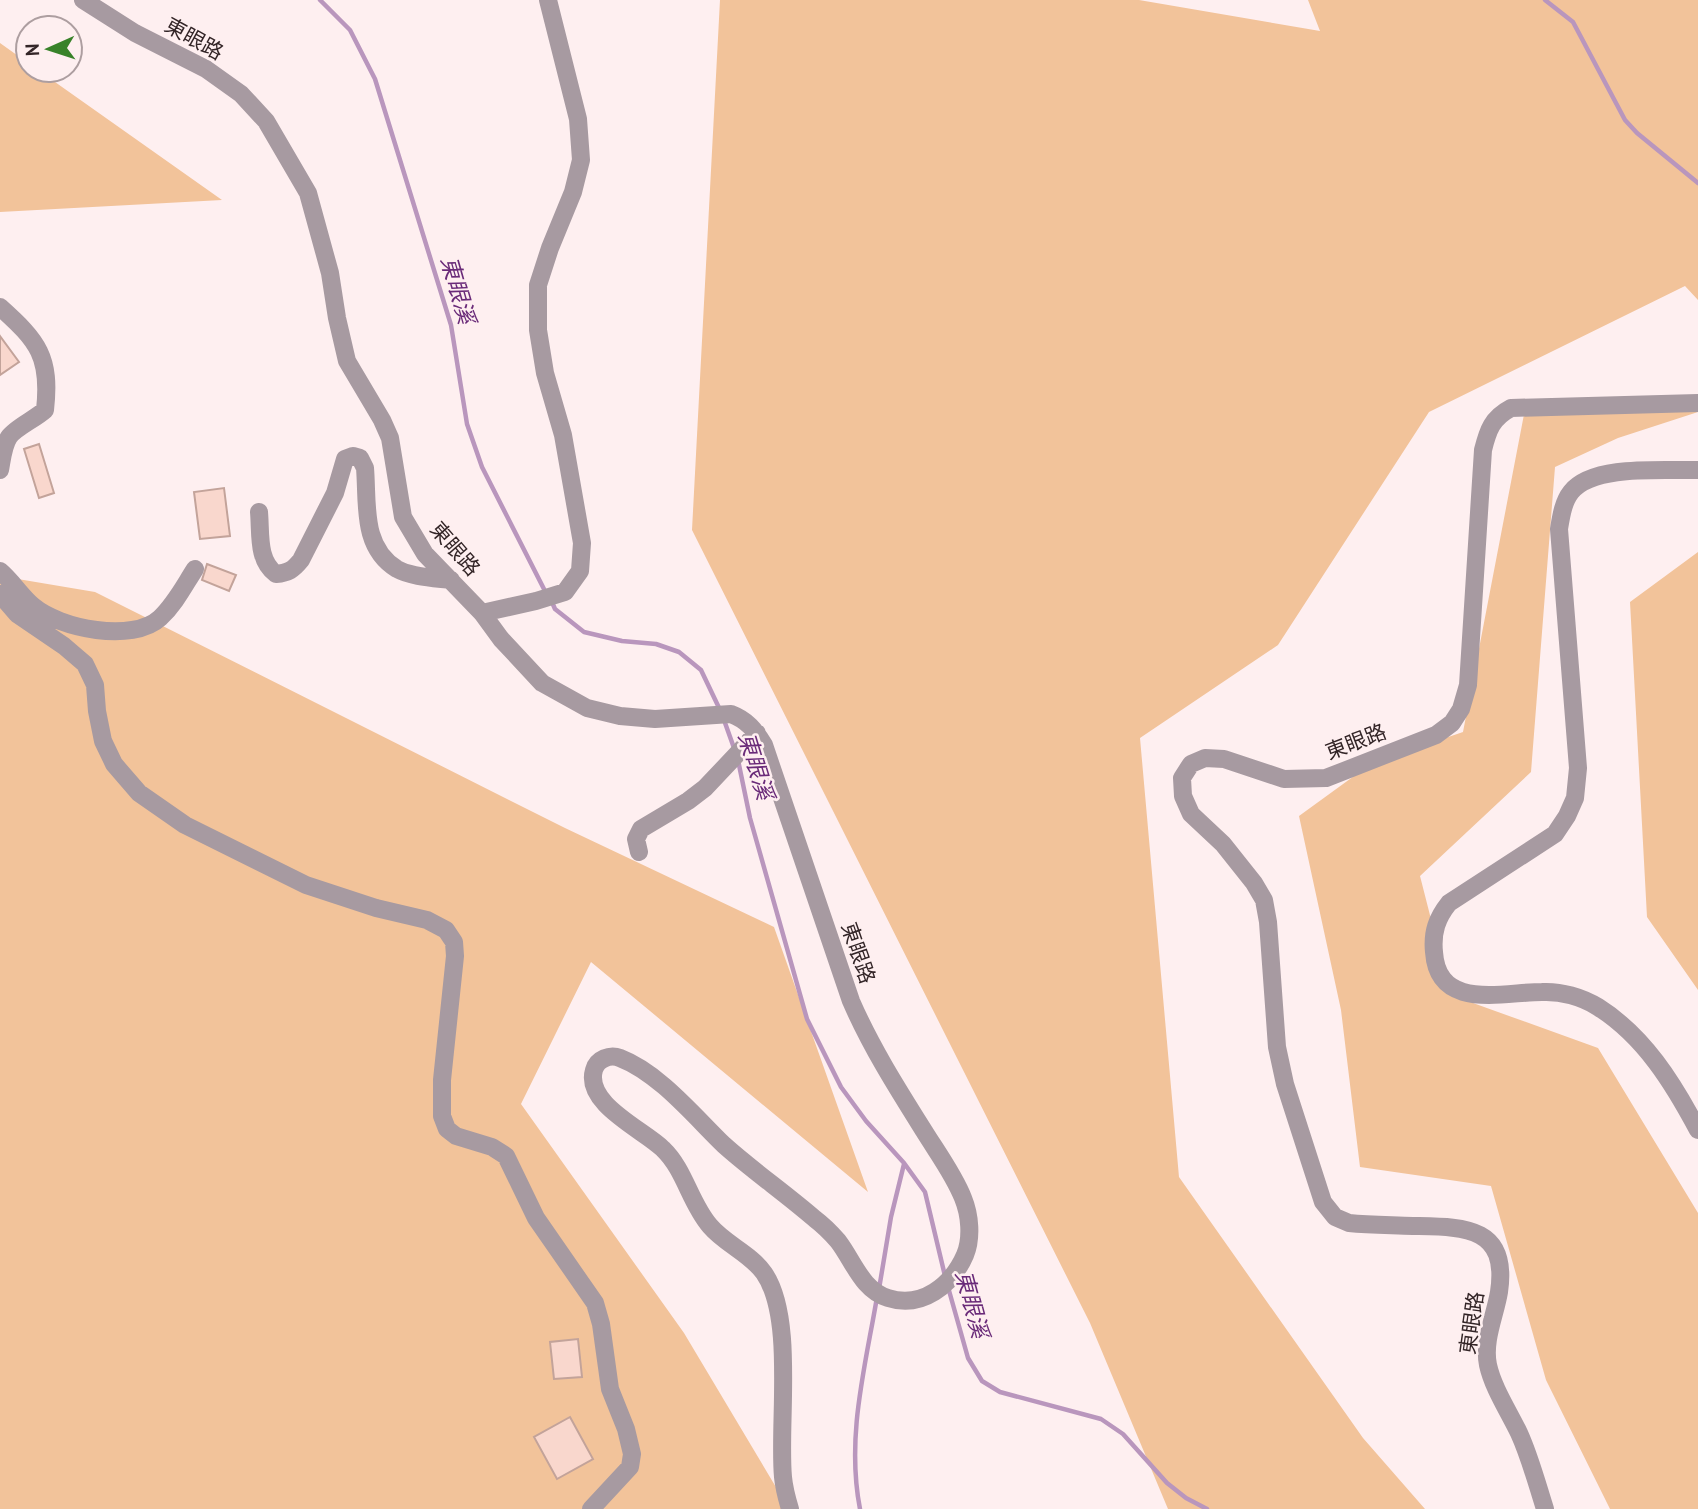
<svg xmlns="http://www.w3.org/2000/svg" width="1698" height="1509" font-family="'PT Sans','Noto Sans TC',sans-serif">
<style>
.green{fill:#f2c39a}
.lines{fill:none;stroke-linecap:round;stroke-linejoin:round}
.stream{stroke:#b996bd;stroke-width:4.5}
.building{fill:#f9d7cd;stroke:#c3a39a;stroke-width:2}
.minor{stroke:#a79aa1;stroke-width:18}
.labels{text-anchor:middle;stroke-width:5;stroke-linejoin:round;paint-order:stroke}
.street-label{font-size:21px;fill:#332527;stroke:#feeff0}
.water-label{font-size:23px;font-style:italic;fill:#6a2b79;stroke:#feeff0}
</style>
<rect width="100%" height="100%" fill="#feeff0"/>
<!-- green -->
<path class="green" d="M720 0H1139L1320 31 1308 0H1698V300L1685 286 1429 412 1278 645 1140 738 1179 1177 1363 1438 1425 1509H1168L1090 1323 692 530Z
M0 43 28 63V70H38L222 200 0 212Z
M1526 404H1698V412L1618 438 1555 467 1531 772 1420 876 1446 978 1473 1003 1598 1048 1698 1213V1509H1610L1546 1380 1491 1186 1360 1167 1341 1010 1299 816 1372 763 1463 732Z
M1698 552V990L1647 917 1630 602Z
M0 576 95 592 565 828 774 927 868 1192 591 962 521 1104 684 1333 789 1509H0Z"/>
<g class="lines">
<!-- stream -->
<path class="stream" d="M320 0 350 30 375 79 451 325 467 424 482 467 546 593
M1545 0 1573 22 1625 120 1637 133 1698 183
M551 600 555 609 584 632 622 641 656 644 679 652 701 670 721 712
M724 720 734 748
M738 760 750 818 807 1019 841 1087 866 1121 904 1163 925 1192 945 1276
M948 1287 968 1358 982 1381 1000 1392 1101 1419 1123 1434 1167 1483 1186 1498 1207 1509
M879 1289 891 1217 904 1164
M860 1509C846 1437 865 1368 877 1297"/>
</g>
<!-- building -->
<path class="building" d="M0 336 19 362 0 375Z
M39 444 54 493 39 498 24 449Z
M224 488 230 536 200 539 194 492Z
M207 564 236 575 229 591 202 580Z
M578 1339 582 1377 554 1379 550 1342Z
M570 1417 593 1459 557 1479 534 1437Z"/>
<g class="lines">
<!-- minor -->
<path class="minor" d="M83 0 135 33 206 69 241 94 266 121 308 193 330 273 337 318 347 361 382 420 390 438 403 517 425 554 482 613 501 639 542 683 587 708 620 716 655 719 731 714C747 720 755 730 764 745L851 1001C871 1047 897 1088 924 1131 937 1152 954 1175 963 1198 970 1215 972 1238 965 1255 952 1285 922 1309 888 1298 862 1290 854 1262 838 1241 831 1233 823 1225 815 1219 785 1193 753 1171 724 1145 694 1116 659 1073 620 1058 610 1054 597 1059 594 1070 584 1104 644 1130 663 1149 685 1170 690 1203 710 1226 725 1244 751 1254 764 1273 795 1318 778 1423 783 1477 784 1488 787 1499 790 1509
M0 307C38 341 51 357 45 410 35 419 15 428 9 437 3 446 2 460 0 470
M1698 470C1664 471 1593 464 1571 492 1563 502 1561 517 1559 529L1578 768 1575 798 1567 816 1555 834 1449 903C1437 918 1432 932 1434 952 1438 1011 1502 992 1542 992 1561 991 1582 997 1598 1007 1644 1036 1673 1083 1698 1130
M259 512C261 534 257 560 276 574 288 573 293 570 301 560L335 493 345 459 353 456 360 458 365 468C368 503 361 547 397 569 411 577 435 578 451 580
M0 571C12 581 21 596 33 606 60 629 133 643 160 618 175 604 184 586 195 569
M0 594 17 614 64 646 85 664 95 685 97 711 103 741 114 764 139 793 185 825 306 885 376 908 427 920 446 930 454 942 455 956 442 1080V1116L447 1129 456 1136 492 1147 506 1156 536 1218 595 1303 601 1324 610 1389 626 1429 632 1454 630 1467 591 1509
M482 613 536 601 565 592 580 571 582 543 563 435 545 373 538 330V285L550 248 573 192 581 160 578 119 548 0
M639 852 636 839 641 829 688 801 705 788 757 733
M1545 1509C1537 1484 1530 1457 1519 1433 1509 1412 1493 1388 1488 1365 1483 1341 1495 1316 1499 1292 1509 1225 1462 1227 1413 1226 1391 1225 1370 1225 1349 1223L1335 1217 1323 1202 1285 1084 1277 1047 1268 922 1264 900 1254 883 1223 844 1191 814 1183 796 1182 778 1191 764 1205 758 1224 759 1284 779 1326 778 1436 735 1452 723 1461 709 1468 685 1483 450C1488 430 1492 418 1511 408L1698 403"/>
</g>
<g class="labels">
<!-- street labels -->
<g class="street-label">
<text transform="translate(194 39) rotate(29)" y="7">東眼路</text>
<text transform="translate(455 549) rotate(49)" y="7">東眼路</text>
<text transform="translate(1356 742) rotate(-21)" y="7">東眼路</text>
<text transform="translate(858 953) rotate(71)" y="7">東眼路</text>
<text transform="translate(1472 1323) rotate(-82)" y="7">東眼路</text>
</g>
<!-- water labels -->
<g class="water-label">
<text transform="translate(458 290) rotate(74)" y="8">東眼溪</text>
<text transform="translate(756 766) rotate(73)" y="8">東眼溪</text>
<text transform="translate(972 1304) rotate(75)" y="8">東眼溪</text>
</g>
</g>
<!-- north arrow -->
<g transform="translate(49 49) rotate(267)"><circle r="33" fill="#feeff0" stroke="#ad9ea0" stroke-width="2"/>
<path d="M0-5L12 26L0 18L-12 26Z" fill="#388229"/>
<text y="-10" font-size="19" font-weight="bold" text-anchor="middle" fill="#332527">N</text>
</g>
</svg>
